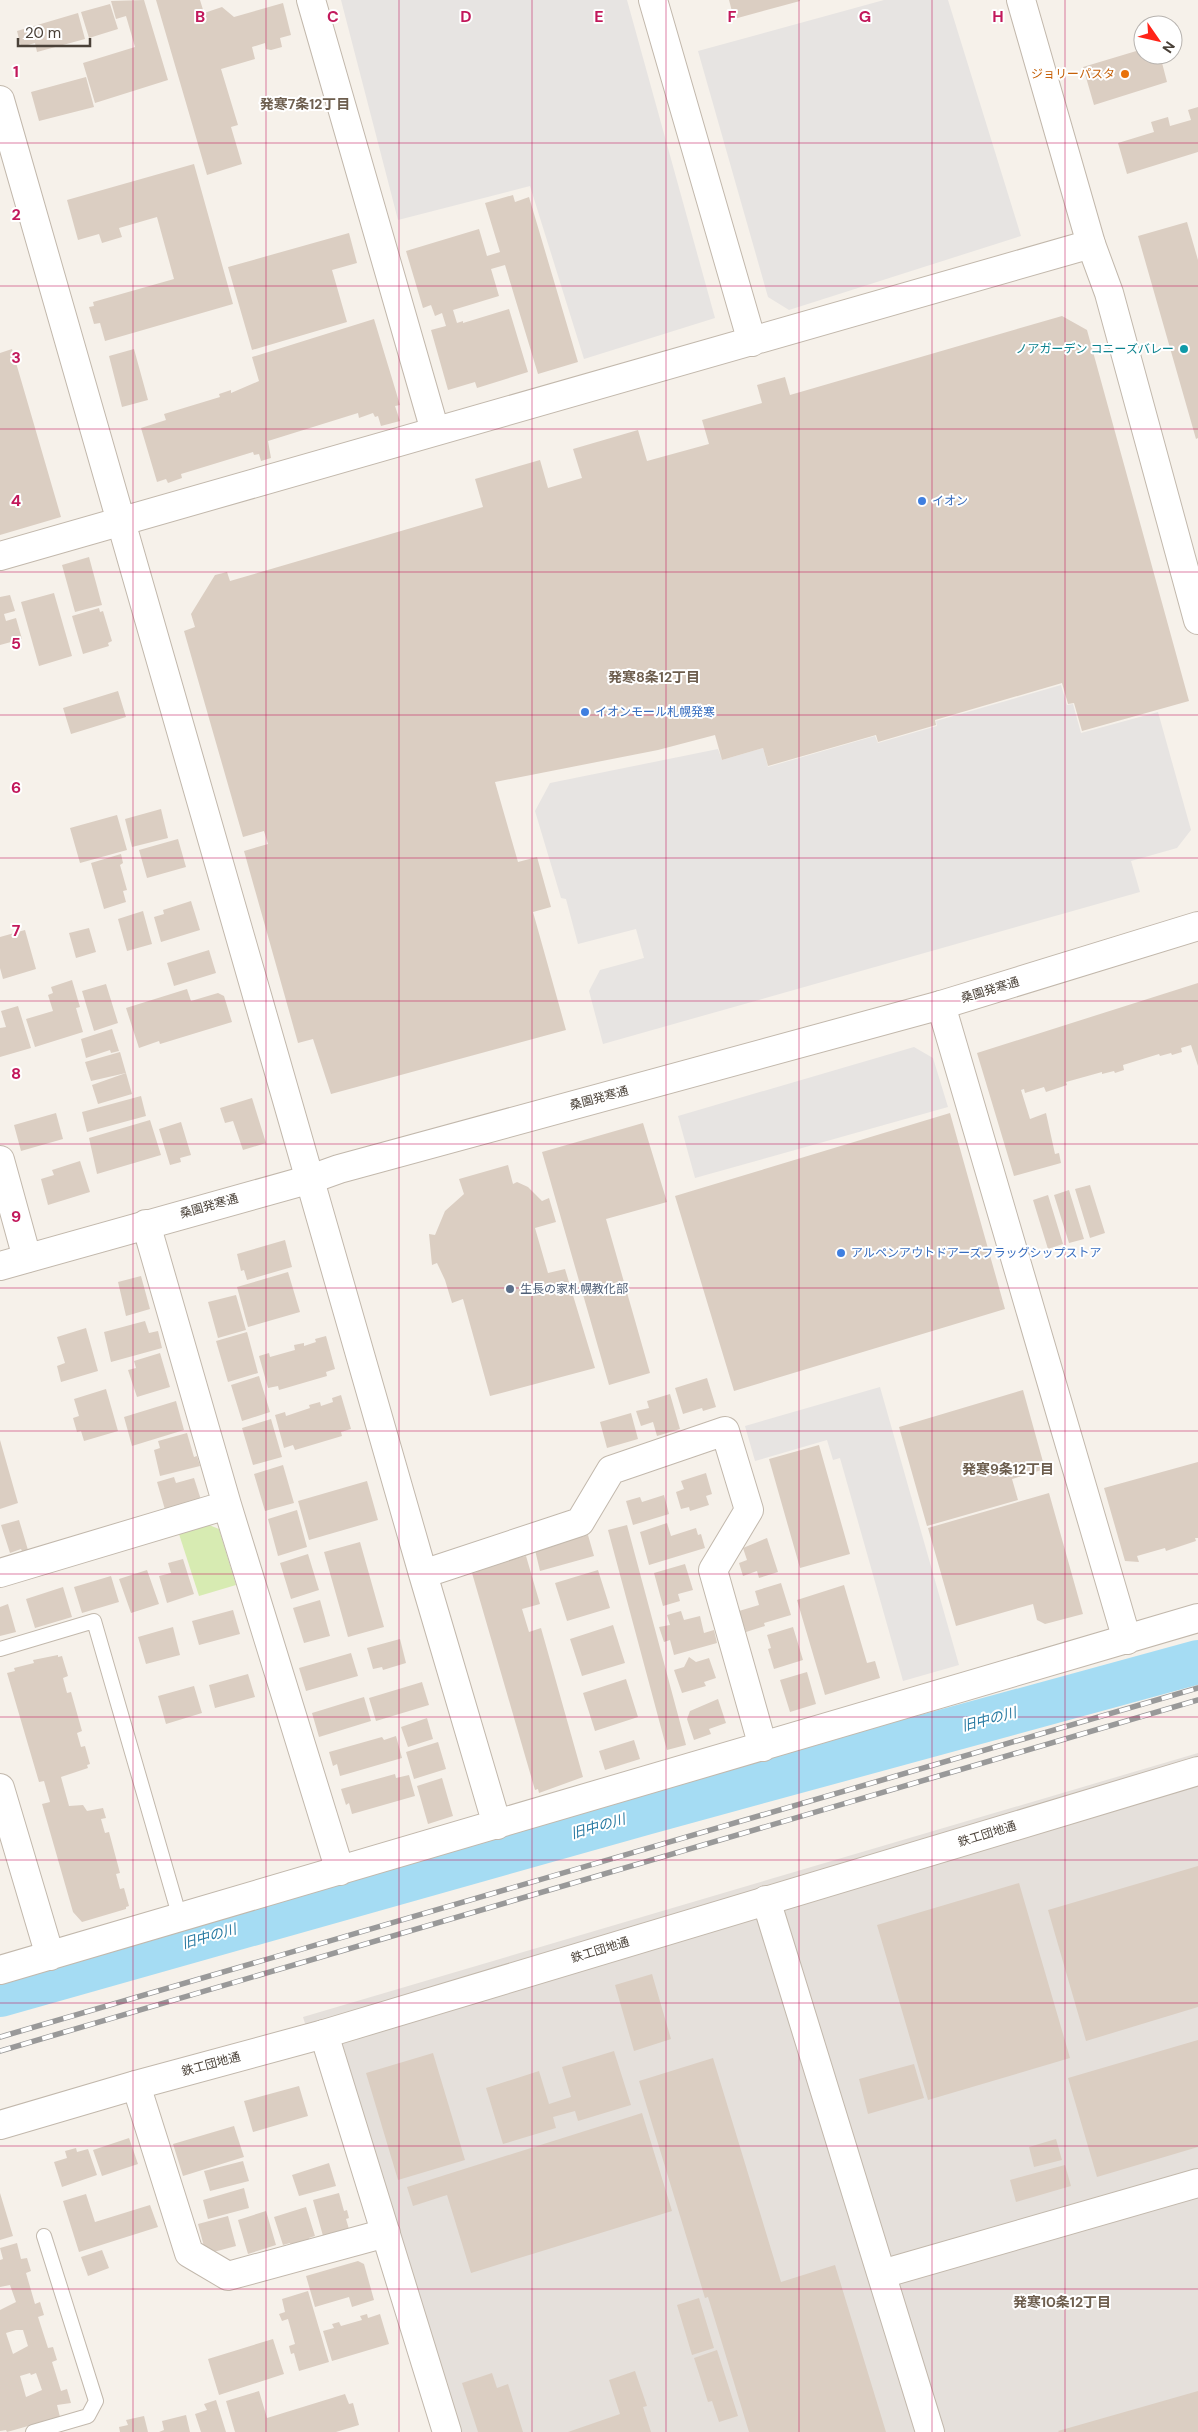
<svg xmlns="http://www.w3.org/2000/svg" width="1198" height="2432" font-family="'DM Sans','Noto Sans JP',sans-serif">
<style>
.industrial{fill:#e5e0db}
.green{fill:#d7ebb2}
.parking{fill:#e7e4e2}
.lines{fill:none;stroke-linecap:round;stroke-linejoin:round}
.river{stroke:#a5dcf3;stroke-width:44}
.building{fill:#dbcec2;fill-rule:evenodd}
.service-casing{stroke:#c2b8ac;stroke-width:16}
.minor-casing{stroke:#c2b8ac;stroke-width:30}
.tertiary-casing{stroke:#c2b8ac;stroke-width:30}
.service{stroke:#fff;stroke-width:14}
.minor{stroke:#fff;stroke-width:28}
.tertiary{stroke:#fff;stroke-width:28}
.rail-casing{stroke:#999;stroke-width:5.5}
.rail{stroke:#fff;stroke-width:4;stroke-dasharray:11;stroke-linecap:butt}
.grid{fill:none;stroke:#c2185b;stroke-width:1;stroke-opacity:0.55}
.food-dot{fill:#e8710a;stroke:#fff;stroke-width:2}
.culture-dot{fill:#0f9aa8;stroke:#fff;stroke-width:2}
.shop-dot{fill:#3f7fe0;stroke:#fff;stroke-width:2}
.service-dot{fill:#5c6f8a;stroke:#fff;stroke-width:2}
.labels{text-anchor:middle;stroke-width:4;stroke-linejoin:round;paint-order:stroke}
.food-label{font-size:12px;fill:#c56008;stroke:#fff;text-anchor:end}
.culture-label{font-size:12px;fill:#0d838f;stroke:#fff;text-anchor:end}
.shop-label{font-size:12px;fill:#366cbe;stroke:#fff;text-anchor:start}
.street-label{font-size:12px;fill:#4a4138;stroke:#fff}
.service-label{font-size:12px;fill:#4e5e75;stroke:#fff;text-anchor:start}
.neighbourhood-label{font-size:14px;font-weight:bold;fill:#6d5e4e;stroke:#fff}
.water-label{font-size:14px;font-style:italic;fill:#287aa2;stroke:#fff}
.grid-label{font-size:16px;text-anchor:middle;font-weight:bold;fill:#c2185b;stroke:#fff;stroke-width:4;stroke-linejoin:round;paint-order:stroke}
</style>
<rect width="100%" height="100%" fill="#f6f1ea"/>
<!-- industrial -->
<path class="industrial" d="M1198 1753V2432H433L303 2017Z"/>
<!-- green -->
<path class="green" d="M209 1525 219 1529 236 1585 199 1596 179 1534Z"/>
<!-- parking -->
<path class="parking" d="M341 0H627L715 318 584 359 530 186 398 220Z
M884 0H948L1021 236 789 310 768 297 698 51Z
M1061 685 1067 705 1073 704 1081 733 1158 712 1191 830 1177 848 1131 861 1140 892 603 1044 589 991 600 970 644 958 636 929 578 944 566 899 561 898 535 811 550 783 718 749 722 760 763 748 768 767 875 736 878 743 937 726 936 721Z
M914 1047 933 1058 948 1107 695 1178 678 1116Z
M880 1387 959 1665 903 1681 840 1458 833 1460 827 1440 755 1461 745 1426Z"/>
<g class="lines">
<!-- river -->
<path class="river" d="M0 1995 645 1813 1198 1662"/>
</g>
<!-- building -->
<path class="building" d="M144 0 168 80 95 103 83 63 135 47 126 16 116 19 111 1Z
M156 0H200L204 13 222 7 234 17 283 3 291 35 280 38 282 47 271 50 266 49 265 43 252 47 255 59 221 69 238 125 231 127 242 164 207 175Z
M729 0H800V1L734 19Z
M110 4 118 29 89 38 81 12Z
M78 13 85 39 37 52 35 43 21 47 17 31Z
M1143 49V55H1160L1167 82 1094 105 1083 67Z
M86 77 94 107 39 121 31 92Z
M1198 107V152L1127 174 1118 143 1154 132 1151 122 1168 117 1170 126 1191 120 1188 110Z
M194 164 233 304 105 341 100 323 94 324 89 307 94 306 93 302 174 279 157 217 119 228 122 237 102 243 99 234 78 240 67 200Z
M513 195 515 202 529 197 578 362 538 374 505 265 491 269 499 296 453 310 457 323 463 321V323L509 309 528 372 477 388 475 382 448 390 431 330 446 326 442 313 435 316 431 305 423 308 406 251 479 229 487 256 500 252 485 203Z
M1187 222 1198 260V438L1196 439 1138 236Z
M349 233 357 263 332 270 347 322 252 350 228 267Z
M1062 316 1087 330 1189 701 1082 731 1074 703 1068 704 1062 683 935 720 936 725 878 742 876 735 768 766 763 748 722 760 715 735 658 750 495 782 518 862 537 857 551 907 533 912 566 1030 331 1094 313 1039 298 1043 244 851 268 844 264 831 243 837 184 631 195 627 191 614 215 575 227 572 230 581 483 507 475 479 540 460 548 488 582 478 573 449 638 430 647 461 709 444 702 420 762 403 757 385 785 377 790 395Z
M374 319 400 405 395 406 400 421 381 426 378 416 375 417 373 413 359 418 358 413 268 441 271 458 261 461 259 454 254 455 253 452 181 474 182 478 168 483 166 479 157 482 141 428 166 420 164 414 220 397 219 394 231 390V393L259 381 252 357Z
M12 349 61 517 0 535V353Z
M134 349 148 400 122 407 109 356Z
M89 557 102 605 75 612 62 565Z
M54 593 72 656 39 666 21 602Z
M10 595 15 611 4 614 6 621 16 618 22 639 0 645V597Z
M99 608 100 612 103 611 112 641 108 643 109 646 83 654 72 616Z
M118 691 126 717 71 734 63 708Z
M161 809 168 838 132 847 125 819Z
M117 815 127 850 80 863 70 828Z
M178 839 186 867 147 878 139 850Z
M121 854 123 863 120 865 127 890 123 891 126 902 104 909 91 863Z
M191 901 200 930 161 942 154 917 164 914 163 910Z
M143 911 152 944 127 951 118 919Z
M89 928 96 952 76 958 69 933Z
M25 930 36 969 3 979 0 968V937Z
M209 950 216 973 174 986 167 963Z
M72 980 80 1007 76 1008 83 1032 35 1047 26 1019 53 1011 48 995 53 993 51 987Z
M1198 983V1066L1191 1045 1181 1048 1182 1052 1172 1055 1171 1053 1160 1056 1159 1054 1123 1065 1124 1070 1115 1073 1114 1071 1102 1074V1072L1066 1082 1067 1085 1046 1092 1044 1087 1025 1093 1024 1089 1021 1090 1030 1119 1046 1113 1055 1154 1059 1153 1061 1163 1014 1176 977 1053Z
M106 984 118 1023 94 1031 82 991Z
M187 989 191 1001 218 993 224 996 232 1022 160 1044 159 1041 139 1048 126 1008Z
M18 1006 31 1048 0 1057V1028L6 1027 1 1011Z
M112 1029 119 1051 111 1053 110 1050 86 1058 81 1039Z
M120 1052 126 1073 91 1081 85 1062Z
M126 1073 132 1094 98 1104 92 1085Z
M141 1096 146 1116 87 1132 82 1112Z
M252 1098 266 1143 243 1150 233 1121 225 1123 220 1108Z
M56 1113 63 1139 21 1151 14 1125Z
M950 1113 1005 1309 734 1391 675 1196Z
M150 1120 161 1155 97 1174 89 1138Z
M181 1122 191 1155 180 1158 181 1162 170 1165 159 1129Z
M643 1123 667 1202 606 1219 650 1373 609 1385 542 1152Z
M80 1161 90 1192 48 1205 41 1179 54 1175 52 1170Z
M508 1165 513 1184 517 1182 528 1187 542 1201 549 1198 556 1222 535 1228 548 1273 565 1269 595 1368 490 1396 463 1299 452 1303 445 1280 437 1263 432 1265 429 1234 435 1235 445 1211 464 1194 459 1179Z
M1090 1185 1105 1233 1090 1238 1075 1189Z
M1069 1190 1084 1239 1069 1243 1054 1195Z
M1048 1195 1063 1244 1048 1249 1033 1200Z
M285 1240 292 1267 247 1280 244 1270 241 1271 237 1254Z
M288 1272 300 1312 248 1327 237 1287Z
M141 1276 150 1309 126 1316 118 1282Z
M236 1295 246 1330 218 1338 208 1302Z
M145 1321 149 1333 158 1331 162 1348 111 1362 104 1332Z
M86 1328 98 1371 61 1382 57 1366 65 1363 57 1337Z
M247 1332 258 1373 228 1382 216 1341Z
M326 1336 335 1369 326 1372 327 1376 279 1390 278 1386 268 1388 259 1356 269 1353 270 1357 295 1350 294 1345 304 1343V1346L316 1342 315 1339Z
M160 1353 170 1387 137 1397 128 1370 136 1368 134 1361Z
M259 1376 270 1412 242 1421 231 1385Z
M707 1378 716 1407 703 1411 702 1408 683 1414 675 1388Z
M106 1389 118 1431 84 1441 81 1431 77 1432 73 1418 79 1416 74 1399Z
M1023 1390 1045 1469 1012 1479 1018 1500 927 1526 899 1427Z
M670 1394 680 1429 657 1436 653 1422 641 1426 636 1411 649 1408 647 1401Z
M341 1395 351 1429 341 1432 342 1436 295 1450 293 1445 284 1448 275 1415 285 1412 286 1416 310 1408 309 1405 320 1402 321 1406 333 1402 332 1398Z
M176 1401 184 1430 132 1446 124 1417Z
M631 1413 638 1439 607 1448 600 1422Z
M271 1419 282 1457 253 1465 242 1428Z
M187 1433 194 1457 197 1456 200 1466 160 1476 154 1450 160 1448 158 1441Z
M0 1440 18 1503 0 1509Z
M819 1445 850 1554 800 1568 769 1459Z
M1198 1462V1538H1195L1196 1541 1166 1551 1165 1548 1137 1556 1139 1562 1125 1561 1104 1488Z
M283 1465 294 1503 265 1511 254 1474Z
M706 1473 712 1494 706 1496 709 1505 690 1511 689 1507 681 1509 676 1492 684 1489 681 1481Z
M174 1477 176 1483 194 1478 202 1503 166 1513 157 1482Z
M367 1481 378 1520 309 1540 298 1501Z
M1049 1493 1083 1614 1045 1624 1037 1620 1033 1604 956 1626 928 1528Z
M664 1495 669 1514 633 1525 626 1501 640 1497 642 1502Z
M297 1510 307 1547 278 1556 268 1519Z
M19 1520 28 1550 22 1551 21 1549 10 1553 1 1525Z
M667 1523 671 1536 696 1528 698 1535 701 1534 705 1548 649 1565 640 1532Z
M627 1525 686 1745 667 1750 608 1530Z
M588 1535 594 1556 540 1571 535 1550Z
M767 1538 778 1572 759 1578 757 1571 743 1576 739 1563 747 1560 743 1548Z
M360 1542 384 1627 348 1637 324 1552Z
M308 1554 319 1590 291 1599 280 1563Z
M526 1556 540 1604 522 1609 529 1632 541 1628 583 1777 539 1793 538 1789 535 1790 472 1573 477 1572 479 1568Z
M183 1559 194 1594 167 1603 159 1576 171 1573 168 1563Z
M685 1564 693 1590 678 1594 680 1601 663 1606 654 1573Z
M147 1570 159 1604 131 1613 119 1579Z
M598 1570 610 1608 567 1621 555 1583Z
M111 1576 119 1602 82 1613 74 1587Z
M781 1583 791 1615 764 1623 765 1626 746 1632 739 1611 759 1605 755 1591Z
M844 1585 867 1663 875 1661 880 1678 825 1695 797 1600Z
M63 1587 72 1617 35 1628 26 1599Z
M320 1600 330 1636 304 1643 293 1608Z
M8 1604 16 1632 0 1636V1607Z
M233 1610 240 1634 199 1645 192 1621Z
M681 1611 684 1620 700 1616 704 1633 714 1630 717 1643 674 1655 670 1640 664 1642 659 1627 670 1625 667 1615Z
M613 1625 625 1663 582 1676 570 1639Z
M173 1627 180 1655 146 1664 138 1637Z
M793 1627 803 1660 774 1669 768 1649 771 1648 767 1635Z
M400 1639 406 1663 383 1670 382 1667 373 1669 367 1648Z
M351 1653 358 1676 306 1691 299 1668Z
M58 1655V1657L62 1656 68 1676 63 1678 67 1693 71 1692 82 1731 77 1733 81 1747 85 1746 90 1764 87 1765 88 1768 61 1777 69 1806 83 1805 87 1811 103 1808 106 1818 101 1819 105 1833 109 1832 120 1873 116 1874 120 1889 124 1888 129 1906 126 1907V1909L82 1922 73 1912 42 1804 50 1802 44 1781 39 1782 7 1673 15 1671 14 1668 34 1663 33 1660Z
M689 1657 696 1662 709 1658 716 1678 704 1682 706 1686 682 1693 674 1670 684 1667Z
M807 1672 816 1704 790 1712 780 1680Z
M248 1674 255 1697 215 1708 209 1685Z
M626 1679 638 1717 595 1731 583 1693Z
M422 1682 429 1705 376 1721 369 1698Z
M194 1686 202 1713 166 1724 158 1696Z
M364 1697 371 1721 319 1737 312 1713Z
M718 1699 726 1723 709 1729 711 1734 694 1740 687 1719 690 1711Z
M427 1718 433 1739 408 1747 401 1727Z
M396 1736 402 1758 340 1776 337 1764 333 1766 329 1752 382 1737 384 1740Z
M634 1740 640 1759 605 1770 599 1751Z
M438 1742 446 1769 414 1779 406 1752Z
M395 1774 396 1778 409 1775 415 1796 352 1814 349 1803 346 1805 341 1789Z
M442 1778 453 1816 428 1824 417 1786Z
M1198 1866V2007L1086 2041 1048 1910Z
M1019 1883 1070 2058 928 2100 877 1925Z
M652 1974 671 2039 634 2051 615 1985Z
M1198 2040V2147L1097 2177 1068 2078Z
M614 2051 631 2105 578 2121 575 2111 553 2117 556 2128 503 2144 486 2088 539 2071 549 2104 571 2097 562 2067Z
M433 2053 465 2160 398 2180 366 2073Z
M713 2058 781 2282 835 2265 886 2432H749L708 2297 705 2298 639 2081Z
M914 2064 924 2098 868 2114 859 2079Z
M299 2086 308 2116 253 2132 244 2101Z
M642 2113 672 2211 471 2273 447 2195 413 2206 407 2187Z
M234 2126 244 2157 183 2176 173 2144Z
M129 2138 138 2164 102 2176 93 2150Z
M1056 2139 1062 2160 1034 2167 1029 2147Z
M76 2148 77 2152 88 2149 97 2175 62 2187 54 2162 67 2158 65 2151Z
M243 2161 249 2181 210 2191 204 2171Z
M329 2163 336 2186 299 2196 292 2175Z
M1065 2165 1071 2186 1016 2202 1010 2180Z
M244 2188 249 2208 208 2219 203 2200Z
M0 2193 13 2236 0 2240Z
M339 2193 344 2211 347 2210 349 2218 346 2219 351 2236 325 2243 313 2200Z
M86 2194 95 2222 150 2205 158 2227 79 2252 63 2201Z
M306 2207 315 2236 309 2238 311 2246 293 2252 290 2243 283 2245 274 2217Z
M266 2211 276 2245 248 2254 238 2220Z
M228 2216 236 2246 206 2254 198 2224Z
M17 2243 21 2259 27 2258 31 2271 26 2273 35 2304 40 2302 44 2315 38 2317 48 2348 53 2347 57 2360 52 2362 61 2391 67 2389 71 2403 57 2405 60 2417 7 2432 6 2430 0 2431V2310L16 2302 10 2285 0 2287V2260L3 2259 0 2248ZM16 2330H23L28 2346 13 2354 6 2333ZM30 2373 31 2375 36 2373 42 2390 26 2397 20 2376Z
M102 2250 109 2268 88 2276 81 2257Z
M358 2261 364 2264 374 2300 352 2307 349 2297 315 2307 306 2276Z
M308 2291 329 2362 299 2371 294 2353 291 2354 289 2346 295 2344 288 2319 282 2321 279 2314 285 2312 282 2299Z
M699 2298 714 2348 692 2355 677 2305Z
M367 2314 368 2318 380 2314 389 2344 332 2361 323 2331 334 2328 332 2324 339 2322 341 2326 362 2320 360 2316Z
M273 2339 284 2374 219 2395 208 2359Z
M717 2350 738 2416 719 2422 712 2401 708 2402 694 2358Z
M635 2371 647 2406 643 2407 651 2432H568L620 2414 609 2380Z
M492 2373 497 2388 508 2384 523 2432H478L462 2383Z
M259 2391 267 2418 345 2394 349 2404 353 2403 359 2425 336 2432H235L226 2401Z
M1198 2391V2432H1059L1058 2431Z
M216 2400 226 2432H201L195 2414 207 2410 204 2404Z
M186 2415 190 2432H159L164 2430 162 2421Z
M144 2416 148 2432H120L119 2427 128 2425 126 2420Z"/>
<g class="lines">
<defs>
<path id="service" d="M0 1649 94 1621 180 1918
M33 2432 88 2416 96 2401 44 2236"/>
<path id="minor" d="M311 0 435 431
M653 0 752 342
M0 100 423 1574 497 1825
M0 556 1091 244
M941 1005 1127 1640
M0 1160 27 1258
M146 1224 227 1505 340 1871
M0 1573 227 1505
M423 1574 580 1522 611 1470 725 1431 749 1510 713 1570 763 1747
M0 1788 50 1956
M766 1900 930 2432
M0 1970 1198 1618
M324 2034 447 2432
M136 2085 189 2253 228 2276 386 2233
M882 2274 1198 2183"/>
<path id="tertiary" d="M1021 0 1091 244 1109 293 1198 620
M0 1266 311 1179 339 1169 941 1005 1198 926
M0 2125 136 2085 324 2034 1198 1771"/>
</defs>
<!-- service casing -->
<use href="#service" class="service-casing"/>
<!-- minor casing -->
<use href="#minor" class="minor-casing"/>
<!-- tertiary casing -->
<use href="#tertiary" class="tertiary-casing"/>
<!-- service -->
<use href="#service" class="service"/>
<!-- minor -->
<use href="#minor" class="minor"/>
<!-- tertiary -->
<use href="#tertiary" class="tertiary"/>
<defs>
<path id="rail" d="M0 2037 1198 1688
M0 2051 1198 1700"/>
</defs>
<!-- rail casing -->
<use href="#rail" class="rail-casing"/>
<!-- rail -->
<use href="#rail" class="rail"/>
</g>
<!-- grid -->
<path class="grid" d="M133 0V2432M266 0V2432M399 0V2432M532 0V2432M666 0V2432M799 0V2432M932 0V2432M1065 0V2432M0 143H1198M0 286H1198M0 429H1198M0 572H1198M0 715H1198M0 858H1198M0 1001H1198M0 1144H1198M0 1288H1198M0 1431H1198M0 1574H1198M0 1717H1198M0 1860H1198M0 2003H1198M0 2146H1198M0 2289H1198"/>
<!-- markers -->
<circle class="food-dot" cx="1125" cy="74" r="5"/>
<circle class="culture-dot" cx="1184" cy="349" r="5"/>
<g class="shop-dot">
<circle cx="922" cy="501" r="5"/>
<circle cx="585" cy="712" r="5"/>
<circle cx="841" cy="1253" r="5"/>
</g>
<circle class="service-dot" cx="510" cy="1289" r="5"/>
<g class="labels">
<!-- food labels -->
<g class="food-label">
<text x="1115" y="78">ジョリーパスタ</text>
</g>
<!-- culture labels -->
<g class="culture-label">
<text x="1174" y="353">ノアガーデン コニーズバレー</text>
</g>
<!-- shop labels -->
<g class="shop-label">
<text x="932" y="505">イオン</text>
<text x="595" y="716">イオンモール札幌発寒</text>
<text x="851" y="1257">アルペンアウトドアーズフラッグシップストア</text>
</g>
<!-- street labels -->
<g class="street-label">
<text transform="translate(990 990) rotate(-17)" y="4">桑園発寒通</text>
<text transform="translate(599 1098) rotate(-15)" y="4">桑園発寒通</text>
<text transform="translate(209 1206) rotate(-16)" y="4">桑園発寒通</text>
<text transform="translate(987 1834) rotate(-17)" y="4">鉄工団地通</text>
<text transform="translate(600 1950) rotate(-17)" y="4">鉄工団地通</text>
<text transform="translate(211 2064) rotate(-15)" y="4">鉄工団地通</text>
</g>
<!-- service labels -->
<g class="service-label">
<text x="520" y="1293">生長の家札幌教化部</text>
</g>
<!-- neighbourhood labels -->
<g class="neighbourhood-label">
<text x="305" y="109">発寒7条12丁目</text>
<text x="654" y="682">発寒8条12丁目</text>
<text x="1008" y="1474">発寒9条12丁目</text>
<text x="1062" y="2307">発寒10条12丁目</text>
</g>
<!-- water labels -->
<g class="water-label">
<text transform="translate(989 1719) rotate(-15)" y="5">旧中の川</text>
<text transform="translate(598 1826) rotate(-16)" y="5">旧中の川</text>
<text transform="translate(209 1936) rotate(-16)" y="5">旧中の川</text>
</g>
</g>
<g class="grid-label">
<text x="200" y="22">B</text>
<text x="333" y="22">C</text>
<text x="466" y="22">D</text>
<text x="599" y="22">E</text>
<text x="732" y="22">F</text>
<text x="865" y="22">G</text>
<text x="998" y="22">H</text>
<text x="16" y="77">1</text>
<text x="16" y="220">2</text>
<text x="16" y="363">3</text>
<text x="16" y="506">4</text>
<text x="16" y="649">5</text>
<text x="16" y="793">6</text>
<text x="16" y="936">7</text>
<text x="16" y="1079">8</text>
<text x="16" y="1222">9</text>
</g>
<!-- north arrow -->
<g transform="translate(1158 40) rotate(124)"><circle r="24" fill="#ffffff" stroke="#b7b3af"/>
<path d="M0-4L9 19L0 12L-9 19Z" fill="#ff2318"/>
<text y="-8" font-size="14" font-weight="bold" text-anchor="middle" fill="#4a4138">N</text>
</g>
<!-- scale -->
<path d="M18 38v8h72v-8" fill="none" stroke="#4a4138" stroke-width="2.5"/>
<text x="25" y="38" font-size="15" fill="#4a4138" stroke="#ffffff" stroke-width="4" paint-order="stroke">20 m</text>
</svg>
